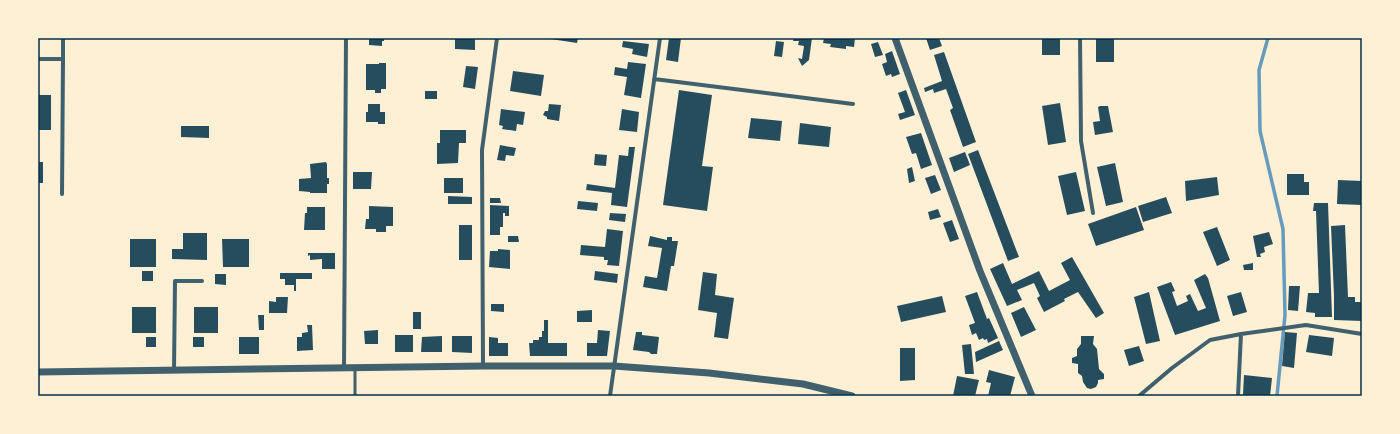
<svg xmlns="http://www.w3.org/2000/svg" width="1400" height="434" font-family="Arial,sans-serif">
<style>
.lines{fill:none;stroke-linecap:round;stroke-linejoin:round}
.stream{stroke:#669bbc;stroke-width:3.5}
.building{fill:#264d5e}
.service{stroke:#3f606c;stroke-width:3}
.minor{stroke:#3f606c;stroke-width:4}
.tertiary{stroke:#3f606c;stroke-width:7}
.neatline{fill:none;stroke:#003049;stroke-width:1.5}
</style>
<rect width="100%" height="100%" fill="#fdf0d5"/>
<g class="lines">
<!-- stream -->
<path class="stream" d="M1268 38 1259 70 1260 131 1283 229 1285 315 1277 396"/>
</g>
<!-- building -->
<path class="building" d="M369 38H384V41H382V46L369 45Z
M455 38H475V50L455 49Z
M544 38H578L577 43Z
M669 38H681L678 62 666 60Z
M794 38H812L809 60 802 66 798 58 802 59 804 46 798 45 799 41H793Z
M824 38H855L854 47 846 46V49L830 47 831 44 823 43Z
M926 38H939L942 46 930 50Z
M1042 38H1060V55H1042Z
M1096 38H1114V62H1096Z
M623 41 649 44 647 57 632 54 633 49 622 47Z
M776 41 784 42 782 57 774 56Z
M878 42 883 55 875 57 871 44Z
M892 51 900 74 892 77 891 74 886 76 882 64 887 62 885 54Z
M944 52 976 142 963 147 950 110 953 108 946 89 934 93 933 89 925 92 924 88 942 81 934 55Z
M628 62 646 64 641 98 624 95 627 77 614 75 615 67 627 69Z
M379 63H386V89H381V93H375V90H366V64H379Z
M466 66 478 67 475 89 463 87Z
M513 71 544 75 541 96 510 91Z
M679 90 712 95 702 166 713 167 707 211 663 205Z
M906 90 915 115 900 120 898 114 905 112 898 93Z
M425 91H437V99H425Z
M39 95H51V130H39Z
M1060 103 1066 142 1048 145 1042 106Z
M368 104H380V112H385V124H378V122H366V112H368Z
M549 104 561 105 559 121 547 119V117L543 115 545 111H548Z
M1100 106H1108L1113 132 1095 135 1093 122 1100 121 1098 107Z
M501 109 525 112 523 125 517 124 516 131 502 129 503 126 499 125Z
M622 109 639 112 637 132 619 130Z
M751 118 782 121 780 141 748 138Z
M800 123 831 127 829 147 798 144Z
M181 126H209V138L181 137Z
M440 130H466V143H459L458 163 437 164V143H440Z
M921 133 932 165 921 169 916 153 912 154 906 137Z
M500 145 516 148 514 156 506 155 505 161 497 160Z
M629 147H635L627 207 611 205 612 193 586 190 587 184 615 188 619 155 628 156Z
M978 150 1019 257 1008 261 968 154Z
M965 152 970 165 954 172 949 158Z
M595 154 607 155 606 166 594 165Z
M38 162H43V183H38Z
M326 162 327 164V178H329V184H327V193H310V192L299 191V179L311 178 310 164Z
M1115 163 1123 202 1106 206 1097 167Z
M912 167 915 181 909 183 907 169Z
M353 172H372L371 189H353Z
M1076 172 1085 211 1067 215 1058 176Z
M1287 174H1304V182H1309V195H1287Z
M935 175 941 190 931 194 925 178Z
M1217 177 1219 195 1186 201 1185 181Z
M444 178H463V193H444Z
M1338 180 1362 181V205L1337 204Z
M448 196 472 197V204H448Z
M1166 197 1172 213 1143 222 1138 206Z
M490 198H500L501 203H490Z
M578 201 598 203 597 211 577 209Z
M1314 203H1328L1332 317H1315V313L1306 312 1308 293H1319L1316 211H1313Z
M490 205 509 206V216H505V213H503V227H500V235H490Z
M369 206 393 207V226H386V232H376V229H365L366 219H369Z
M307 207H325V230H304L305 213H307Z
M1136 207 1144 230 1096 246 1088 224Z
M938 209 941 217 930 220 928 212Z
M610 213 626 214 625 222 609 220Z
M952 220 959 239 950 242 943 223Z
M459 225H472V260H459Z
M1345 225 1348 297H1355V302H1362V321L1334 320V296L1331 226Z
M1217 227 1230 260 1217 266 1203 232Z
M607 229 623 231 619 266 607 265 608 260H604V257L580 255 581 245 605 247Z
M1269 232 1273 244 1264 247 1265 252 1260 254 1261 257H1257L1253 236Z
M183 233H207V260L172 259V249H183Z
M508 236H518L519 242H508Z
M650 236 667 240V237H672V241H678L674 266H671L667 291 643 287 645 276 657 278 662 248 648 246Z
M130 239H156V267H130Z
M222 239H249V267H223Z
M498 249 510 250V269L489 267 490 251H498Z
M308 253H335V269H322V259L310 260V255L308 256Z
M1072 257 1104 313 1096 318 1078 292 1064 299 1065 301 1044 312 1037 298 1040 296 1034 283 1017 290 1022 300 1007 306 990 269 1003 263 1012 284 1039 271 1049 291 1070 280 1061 263Z
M1253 263V270H1244L1243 265Z
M142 271H153V281H142Z
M595 271 618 274 617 283 594 280Z
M703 272 717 274 715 295 734 298 728 339 714 337 717 313 698 310Z
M280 273H312V279H296V291H294V285H285V279H280Z
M215 274H226V285L215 284Z
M1205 274 1208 278 1220 321 1175 335 1157 287 1171 282 1175 291 1172 292 1177 306 1188 301 1186 296 1190 294 1198 311 1206 308 1194 280Z
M1289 286H1300L1298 311 1288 310Z
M977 292 987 319 989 318 998 338 988 343 987 339 984 340 983 338 979 340 976 333 972 335 969 325 975 323 965 296Z
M1149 292 1160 341 1146 344 1134 297Z
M1241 292 1247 312 1233 316 1227 296Z
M942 296 946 312 901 322 897 306Z
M276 297H288L287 313H269V301L276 302Z
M491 304H504V312L491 311Z
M132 307H156V333H132Z
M194 307H218V333H194Z
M1024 307 1036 330 1021 337 1011 313Z
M592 310V322H577V311Z
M413 312H421V329H413Z
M258 315H264V330H259Z
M544 320H548V343H567V356H530L529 343H533V340H539V337H542V331H544Z
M307 325H312L313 350 297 351V337H302V333L308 332Z
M378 330V344H365L364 331Z
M598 330 610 331 607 356H587V343H597Z
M636 332H642V335L659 337 657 354H651L649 352 633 350Z
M1285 332 1297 333 1294 368 1282 366Z
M395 335H413V352H395Z
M1309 335 1334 338 1332 356 1306 352Z
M442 336V352H421L422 337Z
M452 336H472V353L452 352Z
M1081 336H1094L1093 344 1097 349 1099 369 1104 374V379L1098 380V383L1096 387 1091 389 1087 388 1083 382 1082 376 1078 373V364L1072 363V358L1077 356V349L1081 344Z
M146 337H156V347H146Z
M193 337H204V347H193Z
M239 337H259V354H239Z
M489 337 498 338V343H508V356H489Z
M999 341 1003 350 976 362 975 352Z
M971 344 974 374H965L962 345Z
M1139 346 1144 361 1129 366 1124 350Z
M900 348H915V380L900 381Z
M989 370 1015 377 1010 396H988L991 383 986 382Z
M1244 375 1272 378 1270 396 1243 395Z
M957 376 979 380 975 396H953Z"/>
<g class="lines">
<!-- service -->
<path class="service" d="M355 369V396"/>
<!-- minor -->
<path class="minor" d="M1080 38 1081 141 1093 213
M38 59H63V38
M654 79 853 104
M62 194 63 59
M483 366 482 150 497 38
M344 369 346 38
M174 370 175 281H202
M610 396 660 38
M1139 396 1172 368 1210 340 1241 334 1306 325 1362 334
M1238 396 1241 334"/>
<!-- tertiary -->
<path class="tertiary" d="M895 38 980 271 1032 396
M38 372 483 366H614L709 373 803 384 852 396"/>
</g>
<!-- border -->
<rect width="1400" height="434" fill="none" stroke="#fdf0d5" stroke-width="78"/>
<rect x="39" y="39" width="1322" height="356" class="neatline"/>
</svg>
